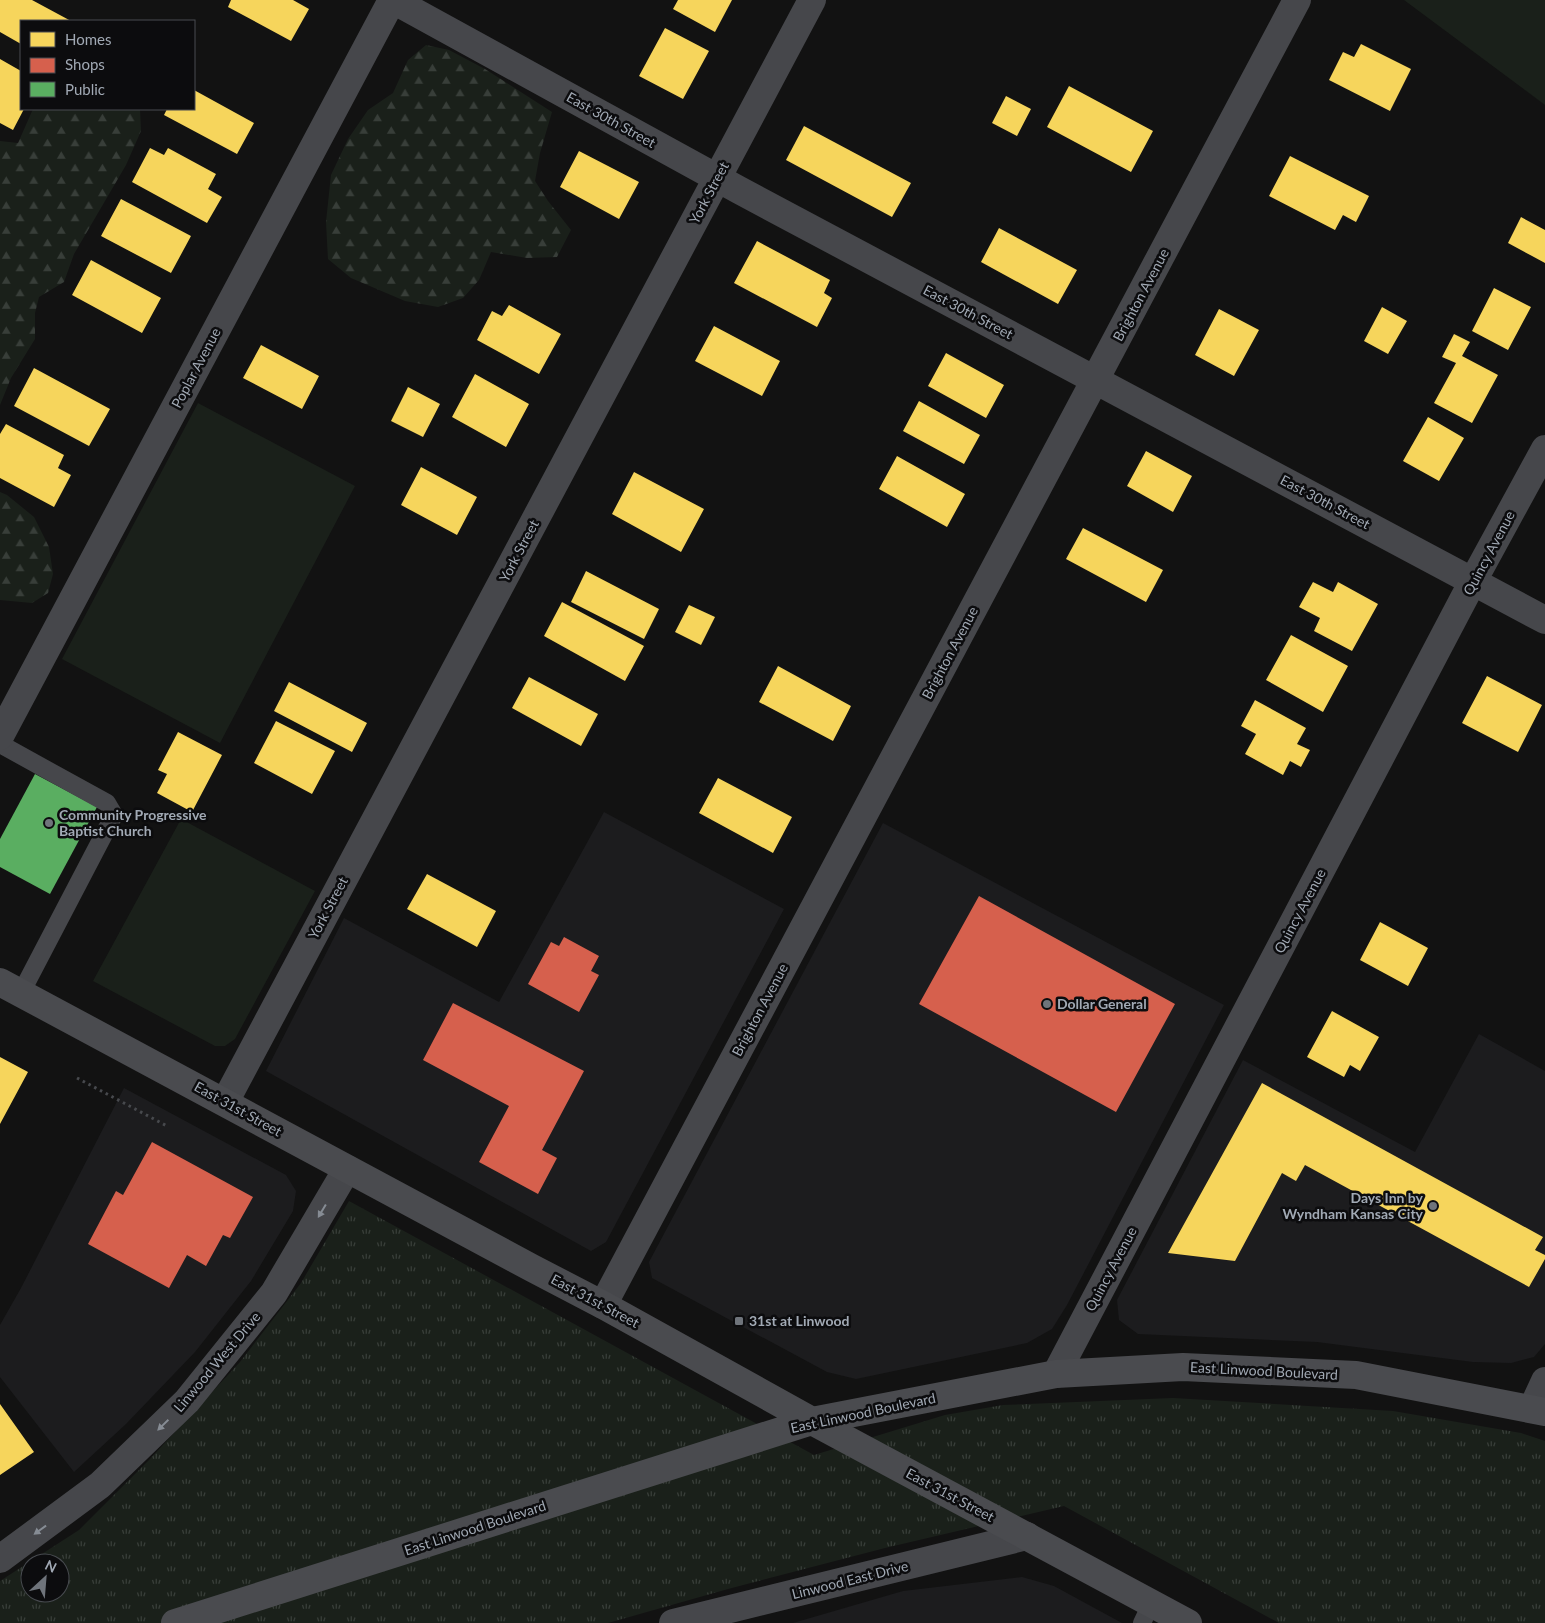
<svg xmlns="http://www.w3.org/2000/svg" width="1545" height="1623" font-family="Lato,sans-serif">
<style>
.built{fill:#1c1c1e}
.green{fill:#1a201a}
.forest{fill:url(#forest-firs)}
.park{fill:url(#park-tufts);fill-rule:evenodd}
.homes{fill:#f6d55c}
.shops{fill:#d6604d}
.public{fill:#5aae61}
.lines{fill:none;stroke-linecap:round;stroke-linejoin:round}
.path{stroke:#47494d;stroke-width:3;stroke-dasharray:2.5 4;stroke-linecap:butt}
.lane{stroke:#46474b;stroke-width:18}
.street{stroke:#46474b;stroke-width:28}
.secondary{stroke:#4a4b4f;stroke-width:28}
.oneway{fill:#868c94}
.poi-dot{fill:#6f747b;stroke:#0c0c0e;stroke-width:2}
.labels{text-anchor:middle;stroke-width:5;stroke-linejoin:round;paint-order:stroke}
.street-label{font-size:14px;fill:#a1a9b4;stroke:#0c0c0e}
.poi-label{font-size:14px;font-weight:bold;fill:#a1a9b4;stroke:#0c0c0e;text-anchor:start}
</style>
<defs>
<pattern id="forest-firs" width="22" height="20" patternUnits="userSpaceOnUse" patternTransform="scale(1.25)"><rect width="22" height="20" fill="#1a201a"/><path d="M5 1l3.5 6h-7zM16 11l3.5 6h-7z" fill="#383e39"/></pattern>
<pattern id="park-tufts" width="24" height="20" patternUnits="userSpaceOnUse" patternTransform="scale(1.25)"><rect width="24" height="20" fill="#1a201a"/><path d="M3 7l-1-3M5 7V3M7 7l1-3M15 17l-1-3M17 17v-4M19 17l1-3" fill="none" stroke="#383e39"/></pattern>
</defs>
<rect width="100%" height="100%" fill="#121212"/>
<!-- built -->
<path class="built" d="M604 812 784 909 606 1242 591 1251 266 1071 344 918 499 1002Z
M883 823 1224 1005 1067 1305 1052 1329 1027 1343 856 1379 827 1372 652 1278 649 1262Z
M1479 1034 1545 1071V1344L1534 1357 1511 1363 1473 1362 1317 1342 1138 1334 1119 1320 1117 1300 1243 1060 1415 1152Z
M124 1088 286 1175 296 1191 293 1211 251 1281 195 1352 126 1424 74 1472 0 1377V1325L21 1288Z
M1022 1577 1054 1586 1122 1623H793L903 1591Z"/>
<!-- green -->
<path class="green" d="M1404 0H1545V105Z
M198 403 355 486 220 743 62 659Z
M181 819 315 891 235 1039 225 1046H215L93 981Z"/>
<!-- forest -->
<path class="forest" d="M426 45 449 50 485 69 552 112 540 153 535 181 548 201 571 230 557 257 527 258 491 252 479 280 463 298 438 307 405 301 351 278 328 259 326 222 331 175 348 139 368 110 393 93 408 60Z
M33 109H140L141 131 126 165 74 254 64 282 39 297 35 313V339L11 378 0 405V141L18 143Z
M0 492 7 495 34 517 49 547 53 574 48 593 32 603 0 600Z"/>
<!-- park -->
<path class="park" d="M349 1201 814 1455 945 1415 1003 1405 1173 1398 1393 1411 1521 1433 1545 1441V1623H1279L1064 1506 885 1548 728 1589 608 1623H0V1581L79 1530 149 1460 240 1362 301 1283ZM30 1563H60V1593H30Z"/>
<!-- homes -->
<path class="homes" d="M0 0H32L71 21H21V44L0 32Z
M231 0H293L309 9 291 41 228 7Z
M678 0H732L715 32 673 9Z
M665 28 709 51 683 99 639 76Z
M1361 44 1411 69 1390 111 1329 80 1343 52 1354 57Z
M0 59 21 71V109H24L13 130 0 123Z
M1069 86 1153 131 1131 172 1047 127Z
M194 90 254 123 237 154 164 115 167 109H194Z
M1006 96 1031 109 1017 136 992 123Z
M804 126 911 183 892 217 786 160Z
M150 148 164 155 168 148 216 174 208 189 222 197 207 223 132 182Z
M579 151 639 182 619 219 560 187Z
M1290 156 1369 196 1356 222 1343 215 1335 230 1269 196Z
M121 199 191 236 171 273 101 236Z
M1521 217 1545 230V263L1508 243Z
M999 228 1077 270 1058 304 981 262Z
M757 241 830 280 824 293 832 298 817 327 734 283Z
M91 260 161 298 142 333 72 295Z
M1494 288 1531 307 1508 350 1472 331Z
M509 305 561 334 539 374 477 340 492 311 502 316Z
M1382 307 1407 321 1388 354 1364 341Z
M1219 309 1259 330 1234 376 1195 355Z
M714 326 780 361 762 396 695 361Z
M1454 334 1470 342 1462 356 1498 375 1472 423 1434 403 1456 363 1442 357Z
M261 345 319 376 302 409 243 378Z
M946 353 1004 385 986 418 928 386Z
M34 368 110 409 89 446 14 406Z
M475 374 529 404 506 447 452 417Z
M408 387 440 404 423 437 391 421Z
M919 401 980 435 964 464 903 431Z
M1428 417 1464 438 1439 481 1403 461Z
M6 424 64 455 58 468 71 475 54 507 0 478V434Z
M1146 451 1192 476 1173 512 1127 486Z
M897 456 965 494 947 527 879 489Z
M421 467 477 497 457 535 401 505Z
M634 472 704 509 681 552 612 514Z
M1083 528 1163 570 1146 602 1066 559Z
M586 571 659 609 644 639 571 602Z
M1313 582 1333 592 1338 582 1378 604 1352 651 1314 631 1320 618 1299 607Z
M562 602 644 646 625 681 544 636Z
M689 605 715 617 701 645 675 632Z
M1291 635 1348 666 1323 712 1266 680Z
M778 666 851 706 833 741 759 702Z
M1487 676 1542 705 1518 752 1462 723Z
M529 677 598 714 581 746 512 708Z
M289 682 367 723 352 752 274 711Z
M1255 700 1306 728 1297 744 1310 750 1301 767 1290 761 1283 775 1245 754 1256 734 1241 726Z
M276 721 335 751 312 794 254 763Z
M178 732 222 755 192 812 157 793 167 774 158 770Z
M718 778 792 817 773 853 699 813Z
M427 874 496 911 477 947 407 909Z
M1380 922 1428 948 1408 986 1360 960Z
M1332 1011 1379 1037 1360 1071 1350 1065 1344 1077 1307 1057Z
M0 1057 28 1072 0 1124Z
M1262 1083 1543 1237 1535 1250 1545 1255V1259L1529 1287 1305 1165 1296 1181 1282 1173 1235 1261 1168 1253Z
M0 1404 34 1452 0 1475Z"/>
<!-- shops -->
<path class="shops" d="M979 896 1175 1004 1116 1112 919 1004Z
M564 937 599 956 591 971 599 975 579 1012 528 984 551 942 559 946Z
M453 1003 584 1071 542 1150 557 1158 538 1194 479 1162 509 1106 423 1060Z
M152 1142 253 1197 230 1238 223 1235 206 1266 187 1255 169 1288 88 1244 116 1191 123 1195Z"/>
<!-- public -->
<path class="public" d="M35 774 97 807 50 894 0 867V839Z"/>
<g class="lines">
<!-- path -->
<path class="path" d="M77 1078 167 1126"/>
<!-- lane -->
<path class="lane" d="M0 744 107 803 114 815 21 993
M1142 1623 1151 1604"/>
<!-- street -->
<path class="street" d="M393 0 739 190 1545 620
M0 736 392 0
M225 1102 812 0
M603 1305 1297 0
M1056 1374 1473 581 1545 449
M1532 1409 1545 1381
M0 1559 100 1485 187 1401 274 1293 347 1169
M673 1623 1027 1536"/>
<!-- secondary -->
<path class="secondary" d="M0 982 532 1268 603 1305 812 1421 1188 1623
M175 1623 812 1421 1056 1374 1183 1367 1356 1375 1545 1412"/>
</g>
<!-- one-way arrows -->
<defs><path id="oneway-solid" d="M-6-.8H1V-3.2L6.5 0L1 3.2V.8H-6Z" transform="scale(1.25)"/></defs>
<g class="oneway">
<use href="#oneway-solid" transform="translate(322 1211) rotate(121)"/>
<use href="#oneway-solid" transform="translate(163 1425) rotate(136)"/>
<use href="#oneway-solid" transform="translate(40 1530) rotate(144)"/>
</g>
<!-- markers -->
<g class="poi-dot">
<circle cx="49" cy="823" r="5"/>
<circle cx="1047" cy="1004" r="5"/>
<circle cx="1433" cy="1206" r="5"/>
<rect x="734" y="1316" width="10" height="10" rx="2.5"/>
</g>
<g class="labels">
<!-- street labels -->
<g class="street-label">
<text transform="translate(611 120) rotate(29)" y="5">East 30th Street</text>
<text transform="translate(709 193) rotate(-62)" y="5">York Street</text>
<text transform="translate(1141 295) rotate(-62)" y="5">Brighton Avenue</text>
<text transform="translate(968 312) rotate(28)" y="5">East 30th Street</text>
<text transform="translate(196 368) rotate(-62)" y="5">Poplar Avenue</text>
<text transform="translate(1325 502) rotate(28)" y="5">East 30th Street</text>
<text transform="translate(519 551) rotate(-62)" y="5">York Street</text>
<text transform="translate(1489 553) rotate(-62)" y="5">Quincy Avenue</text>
<text transform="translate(950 653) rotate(-62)" y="5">Brighton Avenue</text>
<text transform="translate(328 908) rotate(-62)" y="5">York Street</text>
<text transform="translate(1300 911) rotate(-62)" y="5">Quincy Avenue</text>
<text transform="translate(760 1010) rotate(-62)" y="5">Brighton Avenue</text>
<text transform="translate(238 1109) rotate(29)" y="5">East 31st Street</text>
<text transform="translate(1111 1269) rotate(-62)" y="5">Quincy Avenue</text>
<text transform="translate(595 1301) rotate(28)" y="5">East 31st Street</text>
<text transform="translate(217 1362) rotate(-50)" y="5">Linwood West Drive</text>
<text transform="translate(1264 1371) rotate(3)" y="5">East Linwood Boulevard</text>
<text transform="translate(863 1413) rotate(-12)" y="5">East Linwood Boulevard</text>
<text transform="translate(950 1495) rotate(28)" y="5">East 31st Street</text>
<text transform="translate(475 1528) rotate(-18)" y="5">East Linwood Boulevard</text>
<text transform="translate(850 1580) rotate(-14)" y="5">Linwood East Drive</text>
</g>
<!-- poi labels -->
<g class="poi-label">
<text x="59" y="820">Community Progressive<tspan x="59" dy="16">Baptist Church</tspan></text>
<text x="1057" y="1009">Dollar General</text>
<text x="1423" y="1203" text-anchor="end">Days Inn by<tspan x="1423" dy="16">Wyndham Kansas City</tspan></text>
<text x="749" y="1326">31st at Linwood</text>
</g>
</g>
<!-- legend -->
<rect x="20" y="20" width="175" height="90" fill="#0c0c0e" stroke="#484b50"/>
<rect x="30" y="32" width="25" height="15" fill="#f6d55c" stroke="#484b50"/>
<text x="65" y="45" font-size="15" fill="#a1a9b4">Homes</text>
<rect x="30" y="58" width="25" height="15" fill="#d6604d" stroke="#484b50"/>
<text x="65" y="70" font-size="15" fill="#a1a9b4">Shops</text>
<rect x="30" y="82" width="25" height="15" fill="#5aae61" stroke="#484b50"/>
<text x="65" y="95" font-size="15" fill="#a1a9b4">Public</text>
<!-- north arrow -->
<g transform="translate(45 1578) rotate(26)"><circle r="24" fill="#0c0c0e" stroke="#484b50"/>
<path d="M0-4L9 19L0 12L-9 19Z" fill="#6f747b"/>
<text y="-8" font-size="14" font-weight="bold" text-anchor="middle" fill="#a1a9b4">N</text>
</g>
</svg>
